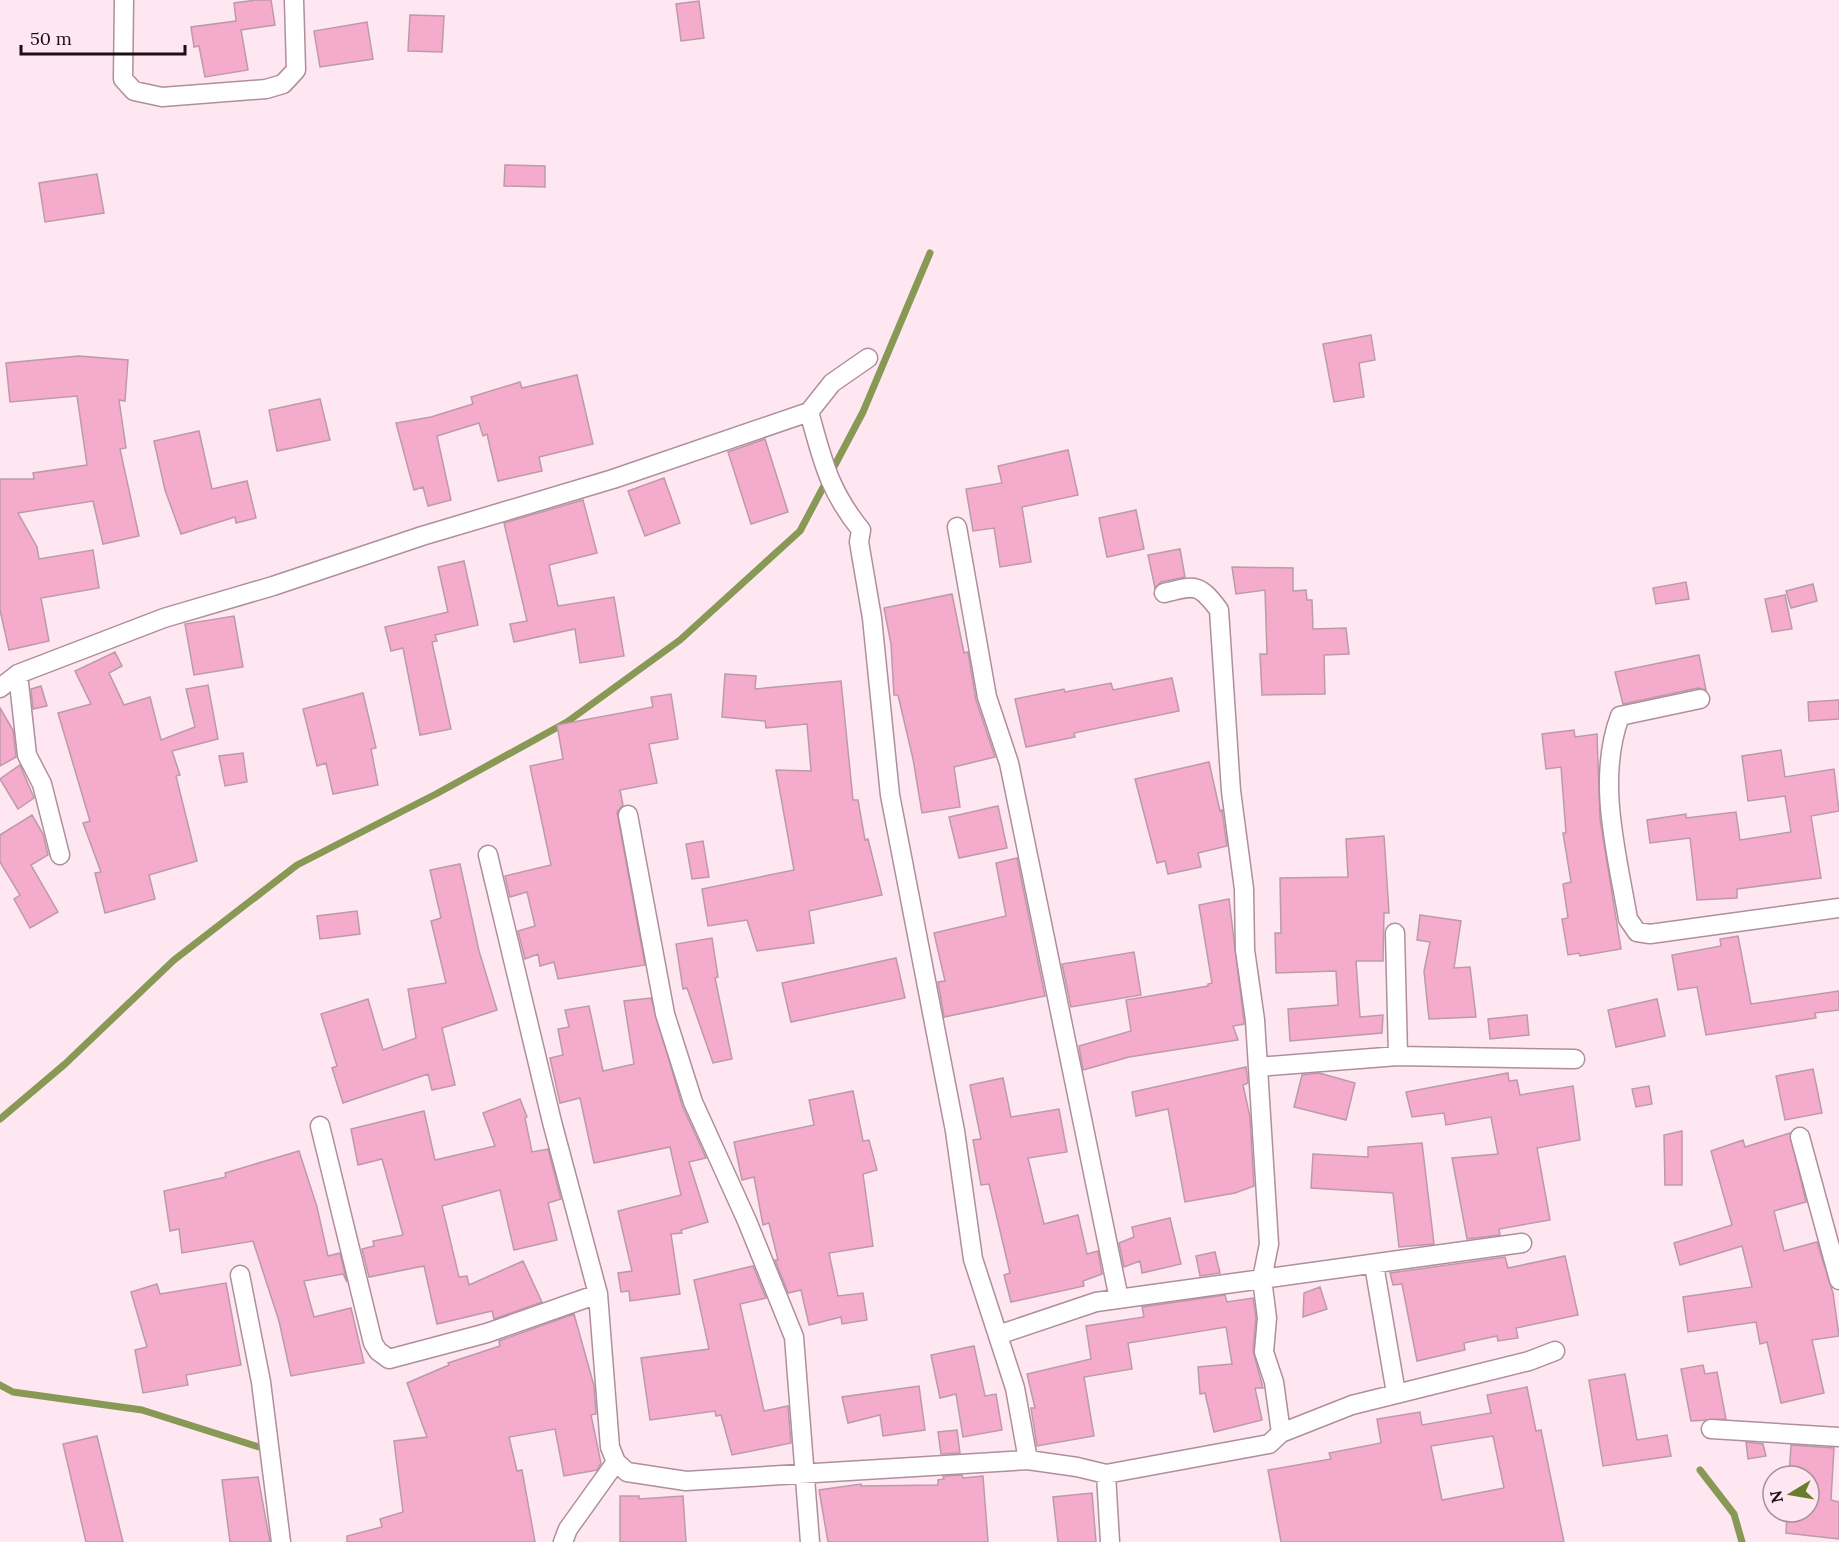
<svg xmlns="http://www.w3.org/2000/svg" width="1839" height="1542" font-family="Lora,serif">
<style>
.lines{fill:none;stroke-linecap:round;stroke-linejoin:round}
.stream{stroke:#879954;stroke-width:7}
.building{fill:#f5abcc;stroke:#bd9aa9;stroke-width:1.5;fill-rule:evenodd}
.street-casing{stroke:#b08e9c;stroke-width:21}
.street{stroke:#fff;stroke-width:18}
</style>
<rect width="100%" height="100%" fill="#fee7f1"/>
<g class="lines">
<!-- stream -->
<path class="stream" d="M0 1119 65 1064 174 960 297 865 436 794 567 722 680 640 800 531 863 412 930 253
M0 1385 13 1392 142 1410 259 1447
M1700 1470 1734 1514 1742 1542"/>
</g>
<!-- building -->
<path class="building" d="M256 0H271L275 25 241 30 248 70 205 77 199 46 194 47 191 27 236 21 234 3Z
M699 1 704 38 681 41 676 4Z
M410 15 444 16 442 52 408 51Z
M367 22 373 59 320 67 314 31Z
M505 165 545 166V187L504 186Z
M97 174 104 213 45 222 39 183Z
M1371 335 1375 360 1359 363 1364 397 1334 402 1323 344Z
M79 356 128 360 125 401 119 400 126 448 120 449 139 536 103 544 93 501 18 513 37 547 39 559 93 550 99 588 41 598 49 641 9 650 0 610V479H34L33 473 87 465 77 396 10 402 6 363Z
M577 375 593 444 539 457 542 471 498 481 487 434 483 436 479 423 437 436 451 500 428 506 423 487 414 490 396 423 431 417 473 404 471 397 520 382 522 388Z
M320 399 330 440 277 451 269 410Z
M199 431 212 489 247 481 256 518 236 523 235 517 181 534 165 490 154 441Z
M765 439 788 512 751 524 728 452Z
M1068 450 1078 495 1022 507 1031 562 1000 567 994 528 973 531 966 489 1002 483 998 466Z
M664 478 680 523 645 536 628 491Z
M583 500 597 553 549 565 558 606 614 597 624 656 580 663 575 629 514 642 510 624 527 621 504 523Z
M1136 510 1144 549 1107 557 1099 518Z
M1180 549 1185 577 1161 582 1155 588 1148 555Z
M464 561 478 625 435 635 437 641 432 642 451 729 420 735 403 648 391 651 385 627 448 612 438 567Z
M1232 567 1293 568V591L1306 590 1307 600H1312L1313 629 1346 628 1349 654 1324 655 1325 694 1262 695 1260 654H1267L1265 590 1236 594Z
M1686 582 1689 599 1656 604 1653 588Z
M1813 584 1817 601 1791 608 1786 591Z
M952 594 964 653 968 652 976 700 995 757 954 767 960 807 922 813 913 759 898 695H894L891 644 884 608Z
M1785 595 1792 629 1772 632 1765 599Z
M234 616 243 667 194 675 185 624Z
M115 652 122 666 109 673 124 705 150 697 161 740 195 727 186 689 208 685 218 739 172 751 180 775 176 776 197 861 149 875 155 899 105 913 95 873 101 872 83 823 90 821 58 713 91 704 75 671Z
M1699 655 1706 690 1698 688 1623 704 1615 672Z
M725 674 756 676 755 689 841 681 853 800H858L865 840 868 839 882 895 809 911 814 943 757 951 747 920 708 926 702 889 794 870 776 770 811 771 807 724 766 728 765 721 722 717Z
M1172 678 1179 711 1074 733 1075 737 1026 747 1015 699 1064 689 1065 692 1111 683 1113 690Z
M41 686 47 706 33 709 31 689Z
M363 693 376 748 371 749 378 785 333 794 326 763 317 766 303 709Z
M671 694 678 739 649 744 657 783 620 790 623 805 617 812 645 965 558 979 554 962 540 966 538 954 525 959 518 931 535 926 527 892 510 897 505 876 551 865 530 766 563 759 557 725 653 707 651 697Z
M1839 700V719L1809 721 1808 702Z
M0 708 13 730 16 757 0 766Z
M1574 730 1575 737 1597 734 1600 819 1621 949 1580 956 1579 953 1568 955 1562 919 1568 918 1563 884 1571 882 1563 833H1566L1561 767 1546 769 1542 734Z
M1781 750 1785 777 1834 769 1839 811 1811 816 1821 878 1737 889V898L1697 900 1690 838 1650 843 1647 820 1686 814V818L1736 812 1740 840 1791 832 1785 796 1748 801 1742 756Z
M243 753 247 782 225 786 219 756Z
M1209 762 1220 811 1222 810 1227 846 1198 853 1201 867 1168 874 1165 861 1157 863 1135 779Z
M20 765 34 798 18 809 0 779Z
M998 806 1007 848 959 858 949 817Z
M32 815 43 834 48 855 31 865 58 912 30 928 14 899 20 895 0 862V835Z
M1384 836 1389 913H1384L1383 961H1356L1360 1017 1383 1015 1382 1033 1290 1041 1288 1009 1338 1005 1336 971 1276 973 1275 933H1281L1280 878 1348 877 1346 839Z
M703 841 709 877 692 879 686 844Z
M1017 858 1045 996 944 1017 938 982 945 981 934 933 1006 916 996 863Z
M460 864 479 951 497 1010 442 1028 455 1085 432 1090 428 1074 343 1103 332 1068 337 1066 321 1014 368 999 383 1050 416 1038 408 989 446 983 431 921 441 918 430 870Z
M1229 899 1244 1021V1024L1233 1026 1238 1040 1129 1057 1083 1070 1079 1046 1131 1031 1126 1000 1208 986V984L1212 983 1199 905Z
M357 911 360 934 320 939 317 916Z
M1420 915 1461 921 1454 968 1470 967 1476 1017 1429 1019 1424 971 1430 942 1417 940Z
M1738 936 1751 1004 1839 991V1010L1815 1013 1816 1018 1706 1035 1697 987 1678 990 1672 955 1721 946 1720 939Z
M712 938 718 977 715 978 732 1059 713 1063 687 988 683 989 676 944Z
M1134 952 1141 995 1071 1007 1062 964Z
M896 958 905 998 791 1022 782 983Z
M651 998 682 1105 706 1158 689 1162 708 1222 681 1230 682 1233 671 1234 680 1294 630 1301 629 1291 621 1292 618 1273 632 1271 618 1211 681 1195 670 1147 594 1163 580 1098 560 1103 550 1058 563 1055 558 1029 569 1027 565 1010 589 1006 603 1071 634 1064 624 1001Z
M1657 999 1665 1036 1616 1047 1608 1010Z
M1527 1015 1529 1035 1490 1039 1488 1019Z
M1246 1067 1248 1083 1243 1085 1250 1117 1254 1186 1235 1193 1185 1202 1168 1109 1136 1116 1132 1092Z
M1813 1069 1822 1113 1785 1120 1776 1076Z
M1319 1073 1355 1083 1346 1120 1294 1107 1302 1075Z
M1508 1073 1509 1081 1517 1080 1520 1095 1573 1086 1580 1140 1537 1148 1550 1220 1499 1229 1500 1235 1467 1239 1452 1158 1498 1154 1491 1117 1446 1125 1444 1113 1412 1117 1406 1092Z
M1003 1078 1011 1117 1059 1109 1067 1152 1028 1158 1044 1224 1078 1215 1087 1254 1098 1251 1102 1274 1083 1281 1084 1286 1011 1302 1004 1275 1010 1273 989 1184 981 1185 973 1140 981 1139 970 1085Z
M1649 1086 1652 1104 1636 1107 1632 1089Z
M853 1091 863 1141 869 1140 877 1170 863 1174 873 1246 829 1253 838 1296 863 1293 867 1320 842 1324 841 1317 809 1325 801 1290 788 1293 775 1260H778L769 1223 763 1225 754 1177 742 1180 734 1142 814 1125 809 1100Z
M520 1099 527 1117 525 1118 532 1152 548 1149 561 1199 548 1203 557 1240 514 1250 500 1190 442 1206 459 1277 467 1276 469 1285 523 1261 542 1302 494 1319 492 1311 437 1324 424 1266 369 1277 362 1249 374 1246 373 1241 403 1235 382 1159 358 1165 351 1129 424 1111 435 1160 495 1146 483 1113Z
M1682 1131V1185H1665L1664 1135Z
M1790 1133 1806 1202 1774 1211 1784 1251 1817 1242 1833 1293 1839 1336 1812 1340 1824 1393 1781 1403 1767 1342 1760 1344 1756 1322 1688 1332 1683 1297 1752 1287 1742 1246 1680 1265 1674 1243 1732 1225 1711 1151 1743 1140 1745 1147Z
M1422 1143 1434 1244 1399 1247 1393 1193 1311 1188 1313 1154 1368 1157V1147Z
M299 1151 317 1207 328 1256 340 1253 347 1282 343 1274 304 1281 314 1317 351 1308 364 1363 291 1376 279 1321 253 1241 182 1253 179 1229 170 1231 164 1191 226 1177 225 1173Z
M1170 1218 1181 1264 1142 1273 1140 1261 1124 1267 1119 1243 1134 1237 1132 1227Z
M1215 1252 1220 1273 1200 1276 1196 1256Z
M1565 1256 1578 1315 1516 1328 1518 1338 1498 1341 1497 1336 1464 1343 1465 1350 1417 1361 1402 1284 1393 1285 1390 1273 1505 1257 1508 1268Z
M753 1266 766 1298 740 1304 764 1411 788 1406 791 1443 732 1455 721 1415 716 1416 715 1411 650 1420 641 1358 709 1349 694 1280Z
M226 1283 241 1365 186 1375 188 1385 143 1393 135 1350 147 1347 131 1292 157 1284 160 1294Z
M1320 1287 1327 1309 1303 1317 1304 1293Z
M1225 1295 1227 1302 1253 1298 1256 1318 1253 1351 1263 1388H1255L1262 1420 1214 1432 1205 1393 1200 1394 1198 1367 1232 1364 1226 1327 1128 1343 1132 1369 1084 1377 1094 1436 1037 1446 1031 1408H1035L1027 1374 1091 1359 1086 1326 1144 1317 1142 1307Z
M574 1314 594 1386 596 1414 591 1415 601 1463 597 1470 564 1476 555 1429 509 1437 517 1471 522 1470 535 1542H347V1536L382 1527 380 1519 403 1512 394 1441 427 1437 407 1383 449 1365 448 1363 500 1346 499 1341Z
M974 1346 985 1396 996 1394 1002 1430 963 1437 956 1394 940 1398 931 1355Z
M1703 1365 1705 1374 1717 1372 1726 1419 1691 1421 1681 1369Z
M1625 1374 1637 1440 1667 1435 1671 1456 1603 1466 1589 1380Z
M919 1386 925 1430 883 1436 880 1415 848 1423 842 1397Z
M1527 1387 1536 1431 1541 1430 1564 1542H1281L1268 1470 1331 1459 1329 1453 1381 1443 1377 1419 1420 1412 1422 1425 1491 1413 1487 1395ZM1493 1436 1504 1488 1442 1500 1431 1446Z
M957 1430 960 1453 941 1454 938 1432Z
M97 1436 123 1542H86L63 1444Z
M1746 1442 1763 1444 1766 1456 1748 1459Z
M1791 1445 1834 1448 1831 1500 1839 1502V1539L1786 1533 1787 1512H1809V1476H1789Z
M962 1475 963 1478 983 1476 988 1542H828L819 1490 861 1484V1486L938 1485V1480L944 1479 943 1476Z
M258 1477 270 1542H230L222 1480Z
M1092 1493 1096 1542H1058L1053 1497Z
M620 1496H639V1499L683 1496 686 1542H620Z"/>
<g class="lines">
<defs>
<path id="street" d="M124 0 123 79 134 91 162 97 266 89 283 84 296 70 294 0
M809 412C823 461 828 489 861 530L859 542 872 618 890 795 955 1131 973 1259 1015 1388 1028 1460
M957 527 987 697 1009 763 1119 1299
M18 674 27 755 42 784 60 855
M0 688 18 674 164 618 273 586 422 536 613 479 809 412 832 383 868 358
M1700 699 1620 716C1596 780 1617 854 1628 919L1637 932 1650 934 1839 908
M628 815 665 1014 693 1102 747 1221 794 1337 810 1542
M488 855 552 1122 598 1294 610 1447 616 1462 627 1472 686 1481 1028 1460 1077 1467 1106 1474 1269 1444 1281 1433 1274 1382 1264 1352 1267 1318 1262 1279 1269 1244 1255 1020 1245 950 1244 889 1231 791 1219 610C1199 583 1195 585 1164 593
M1395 933 1398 1056
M1258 1067 1398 1056 1575 1059
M320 1126 373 1343 378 1351 389 1359 487 1333 598 1294
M1800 1137 1839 1280
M1374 1265 1396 1393
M240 1275 261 1382 281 1542
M998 1335 1096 1302 1522 1243
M1711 1429 1839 1437
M1281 1433 1352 1405 1529 1361 1555 1351
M1106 1474 1110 1542
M563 1542 568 1529 616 1462"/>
</defs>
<!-- street casing -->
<use href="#street" class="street-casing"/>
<!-- street -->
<use href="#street" class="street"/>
</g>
<!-- north arrow -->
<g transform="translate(1791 1494) rotate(259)"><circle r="28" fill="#fee7f1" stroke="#a39199" stroke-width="1.5"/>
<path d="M0-4.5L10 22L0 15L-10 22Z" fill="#697c2c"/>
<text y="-9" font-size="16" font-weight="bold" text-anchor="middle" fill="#1b0f14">N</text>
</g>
<!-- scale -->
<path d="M21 45v9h164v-9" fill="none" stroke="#1b0f14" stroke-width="3"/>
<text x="30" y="45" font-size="18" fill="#1b0f14" stroke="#fee7f1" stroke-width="4.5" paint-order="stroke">50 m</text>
</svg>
